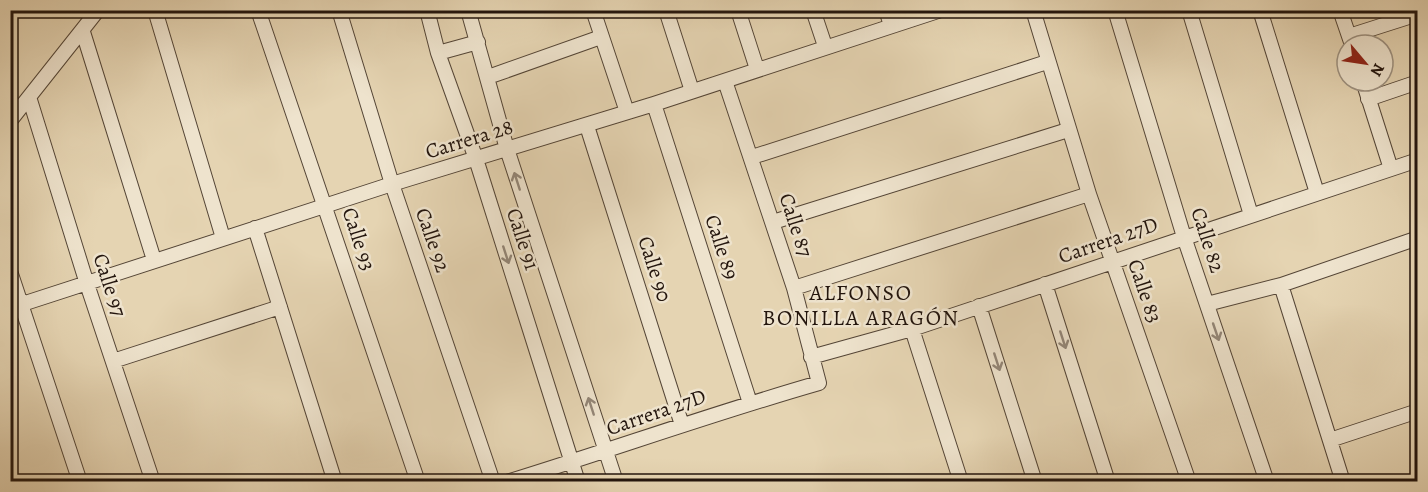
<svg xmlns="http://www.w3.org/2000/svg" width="1428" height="492" font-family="Alegreya,serif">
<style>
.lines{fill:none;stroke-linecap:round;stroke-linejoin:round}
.minor-casing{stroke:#544536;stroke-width:16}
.minor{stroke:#eee3cd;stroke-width:14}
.oneway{stroke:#938677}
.labels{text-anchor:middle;stroke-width:5;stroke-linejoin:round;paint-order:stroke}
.street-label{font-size:21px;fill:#23150d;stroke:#eee3cd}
.neighbourhood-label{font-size:22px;letter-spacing:1.5px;fill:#23150d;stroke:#eee3cd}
</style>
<rect width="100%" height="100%" fill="#e5d4b2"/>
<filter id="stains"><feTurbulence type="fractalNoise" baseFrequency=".00333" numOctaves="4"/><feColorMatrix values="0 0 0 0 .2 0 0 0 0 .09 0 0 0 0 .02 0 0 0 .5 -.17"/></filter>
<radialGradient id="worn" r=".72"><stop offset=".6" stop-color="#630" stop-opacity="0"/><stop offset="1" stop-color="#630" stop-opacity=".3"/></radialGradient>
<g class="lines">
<defs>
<path id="minor" d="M155 10 223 238
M258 10 418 482
M339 10 392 184 493 482
M427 10 438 53 476 159 578 482
M468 10 507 149 616 482
M593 10 627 112
M666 10 692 91
M738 10 757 69
M813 10 825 46
M886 10 891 25
M1033 10 1089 194 1189 482
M1115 10 1184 237 1267 482
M1189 10 1251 215
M1260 10 1317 193
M1340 10 1352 45
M83 32 154 260
M1349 36 1418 14
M438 53 478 42
M488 77 601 37
M1363 81 1391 169
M1368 99 1418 82
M30 100 87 284 153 482
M654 104 750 403
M10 121 98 10
M587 126 682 425
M752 157 1047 62
M773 222 1068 130
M255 228 335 482
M10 271 80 482
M1045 284 1108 482
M1281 285 1343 482
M794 288 1089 194
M1207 304 1281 285 1418 238
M979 306 1035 482
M10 308 392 184 654 104 941 10
M912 329 961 482
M811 357 912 329 1418 160
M113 361 280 307
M1330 440 1418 411
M507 482C611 450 714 413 819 383L794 288 725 81"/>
</defs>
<!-- minor casing -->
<use href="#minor" class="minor-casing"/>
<!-- minor -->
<use href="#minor" class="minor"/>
</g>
<!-- one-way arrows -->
<defs><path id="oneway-shaft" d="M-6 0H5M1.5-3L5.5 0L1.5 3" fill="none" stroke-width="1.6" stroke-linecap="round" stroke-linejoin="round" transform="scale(1.5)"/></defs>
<g class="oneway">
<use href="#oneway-shaft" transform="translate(517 181) rotate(-108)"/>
<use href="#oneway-shaft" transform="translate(506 255) rotate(72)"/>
<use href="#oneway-shaft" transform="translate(1216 332) rotate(71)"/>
<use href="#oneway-shaft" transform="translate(1063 340) rotate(72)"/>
<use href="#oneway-shaft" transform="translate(997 362) rotate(72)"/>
<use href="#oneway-shaft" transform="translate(591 406) rotate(-108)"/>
</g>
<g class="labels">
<!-- street labels -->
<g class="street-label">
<text transform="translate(469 139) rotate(-17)" y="7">Carrera 28</text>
<text transform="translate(796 225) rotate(72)" y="7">Calle 87</text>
<text transform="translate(359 239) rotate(72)" y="7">Calle 93</text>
<text transform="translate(523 239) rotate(72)" y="7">Calle 91</text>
<text transform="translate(433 240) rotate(71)" y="7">Calle 92</text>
<text transform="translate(1108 240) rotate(-19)" y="7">Carrera 27D</text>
<text transform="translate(1208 240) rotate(72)" y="7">Calle 82</text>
<text transform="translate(722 247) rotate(72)" y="7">Calle 89</text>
<text transform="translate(655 269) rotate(72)" y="7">Calle 90</text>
<text transform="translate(110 285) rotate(72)" y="7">Calle 97</text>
<text transform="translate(1145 291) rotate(71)" y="7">Calle 83</text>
<text transform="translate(656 412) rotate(-19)" y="7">Carrera 27D</text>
</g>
<!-- neighbourhood labels -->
<g class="neighbourhood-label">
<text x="861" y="300">ALFONSO<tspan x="861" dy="25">BONILLA ARAGÓN</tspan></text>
</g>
</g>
<!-- margin -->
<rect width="1428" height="492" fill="none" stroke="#e5d4b2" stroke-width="36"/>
<rect x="12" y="12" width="1404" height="468" fill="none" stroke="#23150d" stroke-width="3"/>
<rect x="18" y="18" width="1392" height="456" fill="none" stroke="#23150d" stroke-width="1.5"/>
<!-- north arrow -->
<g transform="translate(1365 63) rotate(119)"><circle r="28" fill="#eee3cd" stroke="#9d9180" stroke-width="1.5"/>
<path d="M0-4.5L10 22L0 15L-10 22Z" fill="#8f2418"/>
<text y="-9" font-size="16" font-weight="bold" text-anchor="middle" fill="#23150d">N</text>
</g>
<rect width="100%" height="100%" filter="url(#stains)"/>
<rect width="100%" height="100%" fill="url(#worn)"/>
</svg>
